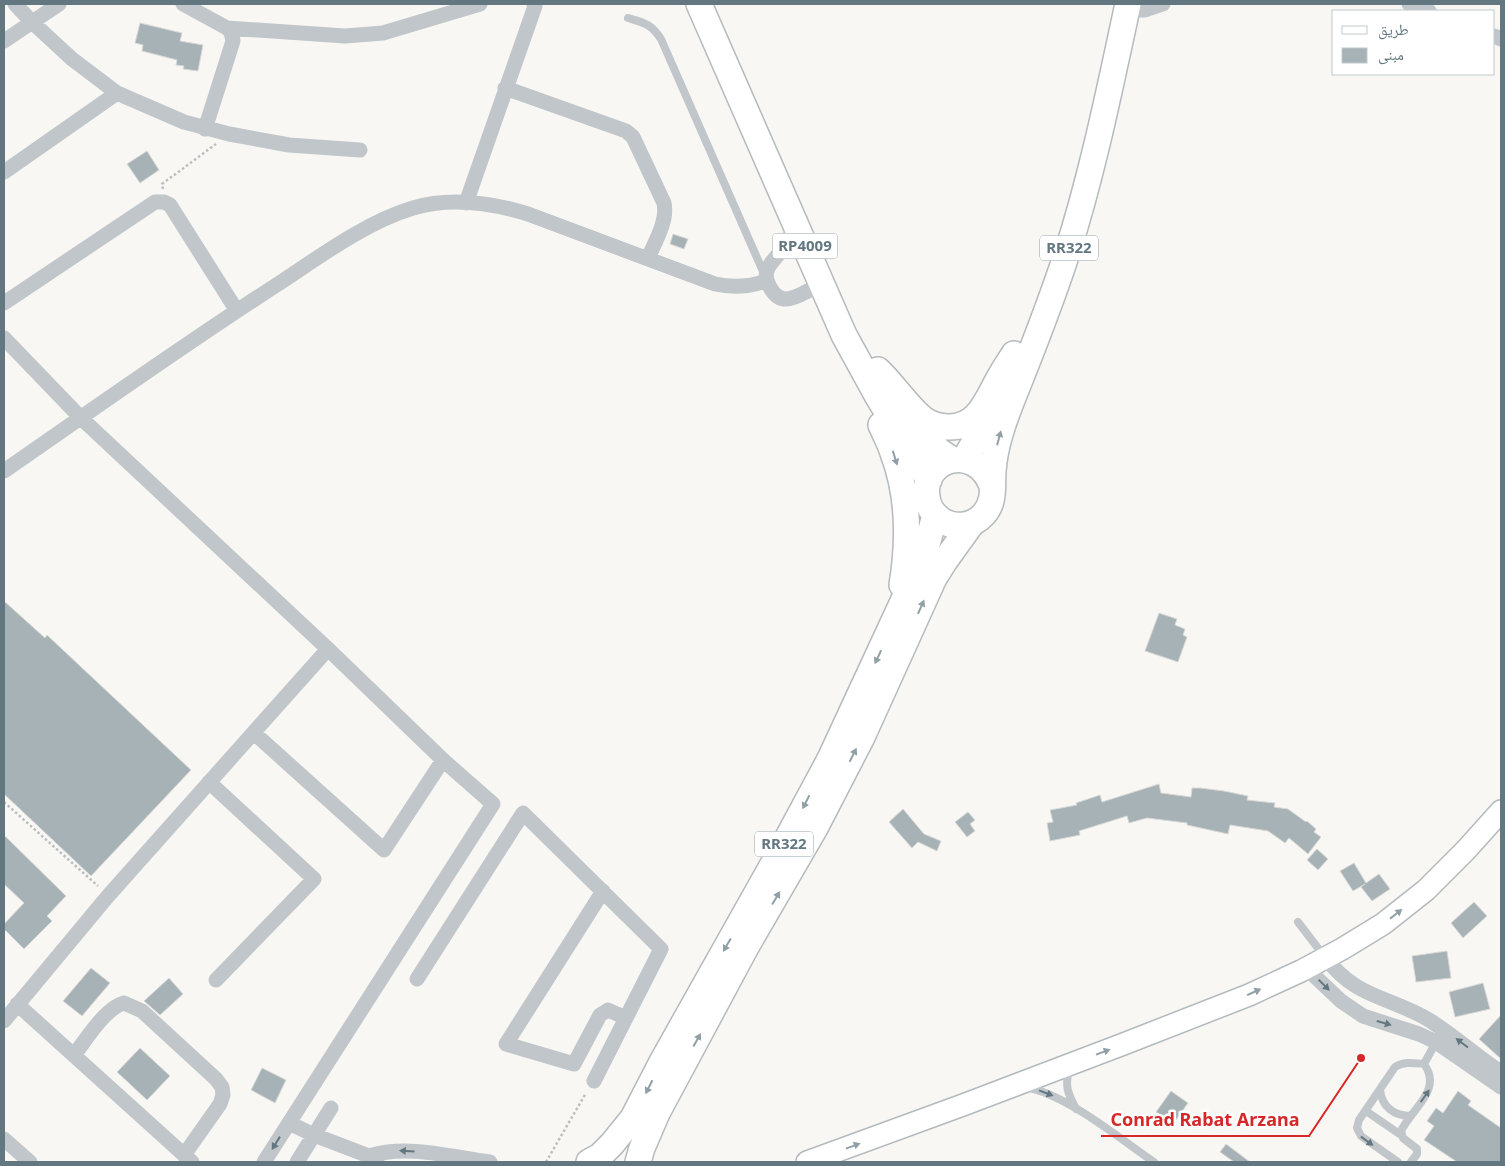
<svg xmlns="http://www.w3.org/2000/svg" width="1505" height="1166" font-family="'Noto Sans','Noto Naskh Arabic',sans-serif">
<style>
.building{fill:#a7b2b6;stroke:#d9d9d7}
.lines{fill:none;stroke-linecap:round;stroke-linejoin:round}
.secondary-casing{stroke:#b3babd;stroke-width:24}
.primary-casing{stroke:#b4babd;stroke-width:28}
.path{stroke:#babec0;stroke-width:2.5;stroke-dasharray:2.5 2.5;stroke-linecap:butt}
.lane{stroke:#c0c6c9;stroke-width:8}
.street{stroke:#c0c6c9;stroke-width:15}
.secondary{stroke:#fff;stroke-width:21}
.primary{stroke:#fff;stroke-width:25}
.oneway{fill:#91a0a6}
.oneway2{fill:#627780}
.labels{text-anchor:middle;stroke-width:5;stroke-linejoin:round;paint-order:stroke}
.shield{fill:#fff;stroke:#91a0a6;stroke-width:1}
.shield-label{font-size:15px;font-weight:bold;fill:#627780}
.leader{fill:none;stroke:#d62828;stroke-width:2}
.callout-dot{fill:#d62828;stroke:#fff;stroke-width:2}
.callout-label{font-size:18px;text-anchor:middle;font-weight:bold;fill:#d62828;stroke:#fff;stroke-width:5;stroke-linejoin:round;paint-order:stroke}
</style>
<rect width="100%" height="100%" fill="#f8f7f4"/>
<!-- building -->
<path class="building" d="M140 23 182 33 180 41 203 45 198 71 183 69 184 66 176 65 177 60 142 51 143 45 135 43Z
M147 151 159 170 140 183 127 164Z
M673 234 688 239 684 249 670 244Z
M4 601 45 638 47 635 191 770 91 876 4 794Z
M1159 613 1177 619 1175 625 1185 629 1183 635 1187 637 1178 662 1145 651Z
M1159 784 1161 793 1191 797 1192 788H1200L1224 791 1248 796 1247 800 1275 803 1274 807 1288 809 1306 822 1307 821 1316 829 1314 832 1321 837 1308 854 1289 838 1285 843 1268 831 1230 825 1228 834 1187 825V823L1147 818 1129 823 1127 816 1079 831 1080 835 1050 841 1047 823 1053 822 1050 810 1077 805 1076 803 1100 795 1102 802Z
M903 809 924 834 941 841 937 851 918 842 912 848 889 822Z
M968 812 975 820 970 824 975 831 967 837 955 822Z
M4 835 66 896 47 916 52 921 24 949 4 929V924L24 903 4 884Z
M1317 849 1328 859 1318 870 1307 860Z
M1354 863 1366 883 1379 874 1390 889 1372 901 1361 887 1365 884 1353 891 1340 871Z
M1474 902 1487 916 1463 938 1451 923Z
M1447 951 1451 978 1416 982 1412 956Z
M91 968 110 983 82 1016 63 1001Z
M169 978 183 994 160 1015 144 1001Z
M1483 983 1490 1009 1455 1017 1449 992Z
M1501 1015V1059L1479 1039Z
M140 1048 170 1076 147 1100 117 1072Z
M262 1068 286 1080 275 1103 251 1090Z
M1171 1091 1188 1103 1173 1124 1156 1112Z
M1458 1091 1471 1101 1468 1105 1501 1128V1162H1457L1424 1140 1434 1126 1427 1121 1436 1108 1443 1113Z
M1226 1144 1250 1162H1234L1220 1152Z"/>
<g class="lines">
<defs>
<path id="secondary" d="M807 1162 963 1105 1121 1045 1249 995 1301 971 1342 949 1383 924 1426 890 1466 850 1501 811"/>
<path id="primary" d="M699 4 844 335 878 397 929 480
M878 370C894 385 906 405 923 419 930 424 939 427 948 427 977 428 986 402 998 380 1003 371 1009 362 1014 354
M902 410C915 429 932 448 953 460
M881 425C885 434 890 443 893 453 909 495 909 542 902 585
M964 460 986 422 998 394
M992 486C976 442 921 458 927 497 928 506 933 514 940 519 953 529 973 527 984 514 995 502 992 486 993 471 994 460 996 448 999 438 1005 415 1015 393 1024 370 1039 332 1054 293 1067 253 1093 172 1110 87 1128 4
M589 1162 600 1156 612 1144 633 1118 663 1060 781 850 830 759 919 567 928 541 935 515
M638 1162 642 1148 657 1113 746 947 815 828 862 737 934 578 944 562 972 523"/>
</defs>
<!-- secondary casing -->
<use href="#secondary" class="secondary-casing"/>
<!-- primary casing -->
<use href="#primary" class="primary-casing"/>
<!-- path -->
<path class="path" d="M163 189 162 184 216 144
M4 802 98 886
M546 1162 586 1093"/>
<!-- lane -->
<path class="lane" d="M628 18C645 23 651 24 661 39L765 276
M1298 922 1324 956
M1424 1064 1436 1042
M1069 1068C1065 1086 1067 1092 1076 1109
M1025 1087C1066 1094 1119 1138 1154 1162
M1380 1090C1382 1107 1394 1116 1411 1116
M1366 1111 1401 1135
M1398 1162 1361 1136 1357 1128 1359 1120 1395 1067C1404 1061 1414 1063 1424 1064 1443 1090 1412 1108 1401 1131L1403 1138 1417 1149V1154L1411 1162"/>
<!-- street -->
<path class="street" d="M15 4 32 22 72 59 117 93 184 122 229 134 289 145 360 150
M183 4 227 28 231 32 233 41 205 129
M1409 4 1429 11
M1127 10H1145L1163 4
M227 28 345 36 383 33 480 4
M1494 36 1501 39
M4 41 59 4
M505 88 626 131 633 137 664 203C668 221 655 242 648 258
M4 172 117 93
M466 203 535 6 534 4
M794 223C792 233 788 243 781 251 770 265 760 271 771 289 774 294 779 299 786 299 799 299 810 287 823 285
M4 303 155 202H164L170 205 237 311
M4 338 81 418 328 649 443 760 493 804 264 1162
M4 471C95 408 185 344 278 284 319 257 366 222 413 208 450 197 492 203 528 214L715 284C733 288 749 287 766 281
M254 733 384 850 443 760
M209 782 314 879 216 980
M603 891 506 1044 574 1064 600 1015 608 1010 626 1018
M1326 958C1355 998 1391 997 1429 1020 1455 1036 1476 1056 1501 1072
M1306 968 1341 1001 1363 1016 1419 1034 1436 1042 1501 1087
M417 979 523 813 661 949 594 1081
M17 1004 192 1162
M4 1021 108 896 328 649
M74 1055C86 1040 105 1008 124 1003L142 1011 216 1079 222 1087 223 1095 220 1104 184 1155
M289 1123 314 1135 369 1156 377 1160
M4 1139 30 1162
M369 1156C408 1144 451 1157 490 1162
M297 1162 331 1108"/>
<!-- secondary -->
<use href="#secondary" class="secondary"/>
<!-- primary -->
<use href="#primary" class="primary"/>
</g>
<!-- one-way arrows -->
<defs><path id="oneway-solid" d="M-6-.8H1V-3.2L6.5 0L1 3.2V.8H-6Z" transform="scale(1.25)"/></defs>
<g class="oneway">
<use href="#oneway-solid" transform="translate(999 438) rotate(-75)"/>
<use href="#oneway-solid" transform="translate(895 458) rotate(73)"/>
<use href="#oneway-solid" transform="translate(921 607) rotate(-66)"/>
<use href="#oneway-solid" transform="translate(878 657) rotate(115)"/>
<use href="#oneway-solid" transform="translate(853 755) rotate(-63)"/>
<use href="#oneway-solid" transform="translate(806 802) rotate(117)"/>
<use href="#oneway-solid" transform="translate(776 898) rotate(-59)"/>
<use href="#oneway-solid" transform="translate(1396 914) rotate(-38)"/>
<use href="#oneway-solid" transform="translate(727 945) rotate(120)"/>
<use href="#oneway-solid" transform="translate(1254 992) rotate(-24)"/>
<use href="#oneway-solid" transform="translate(697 1040) rotate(-61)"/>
<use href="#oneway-solid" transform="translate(1103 1052) rotate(-20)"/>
<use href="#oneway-solid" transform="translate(649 1087) rotate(117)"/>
<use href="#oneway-solid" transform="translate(853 1146) rotate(-20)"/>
</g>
<g class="oneway2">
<use href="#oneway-solid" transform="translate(1324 985) rotate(44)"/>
<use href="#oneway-solid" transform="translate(1384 1023) rotate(16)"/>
<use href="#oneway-solid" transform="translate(1462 1043) rotate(-143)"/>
<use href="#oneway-solid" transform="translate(1046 1093) rotate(21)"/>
<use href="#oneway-solid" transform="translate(1425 1096) rotate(-55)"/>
<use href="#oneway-solid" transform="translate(1367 1141) rotate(36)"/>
<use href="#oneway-solid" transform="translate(276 1143) rotate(122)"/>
<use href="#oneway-solid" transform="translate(407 1151) rotate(-176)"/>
</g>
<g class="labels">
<!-- shield labels -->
<g class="shield">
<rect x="772.5" y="233.5" width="65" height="25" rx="4"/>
<rect x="1040" y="235.5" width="58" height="25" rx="4"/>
<rect x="755" y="831.5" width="58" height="25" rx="4"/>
</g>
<g class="shield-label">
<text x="805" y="251">RP4009</text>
<text x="1069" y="253">RR322</text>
<text x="784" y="849">RR322</text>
</g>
</g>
<!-- callouts -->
<path class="leader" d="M1361 1058L1309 1136H1101"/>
<circle class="callout-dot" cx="1361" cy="1058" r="5"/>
<g class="callout-label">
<text x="1205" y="1126">Conrad Rabat Arzana</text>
</g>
<!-- border -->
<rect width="1505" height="1166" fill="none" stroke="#627780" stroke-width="10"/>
<!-- legend -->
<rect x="1332" y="10" width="162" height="65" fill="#ffffff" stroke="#c0c9cc"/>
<rect x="1342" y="26" width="25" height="8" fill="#ffffff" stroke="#c0c9cc"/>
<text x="1378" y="35" font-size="15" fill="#627780">طريق</text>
<rect x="1342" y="48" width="25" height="15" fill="#a7b2b6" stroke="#c0c9cc"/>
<text x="1378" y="60" font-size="15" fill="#627780">مبنى</text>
</svg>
